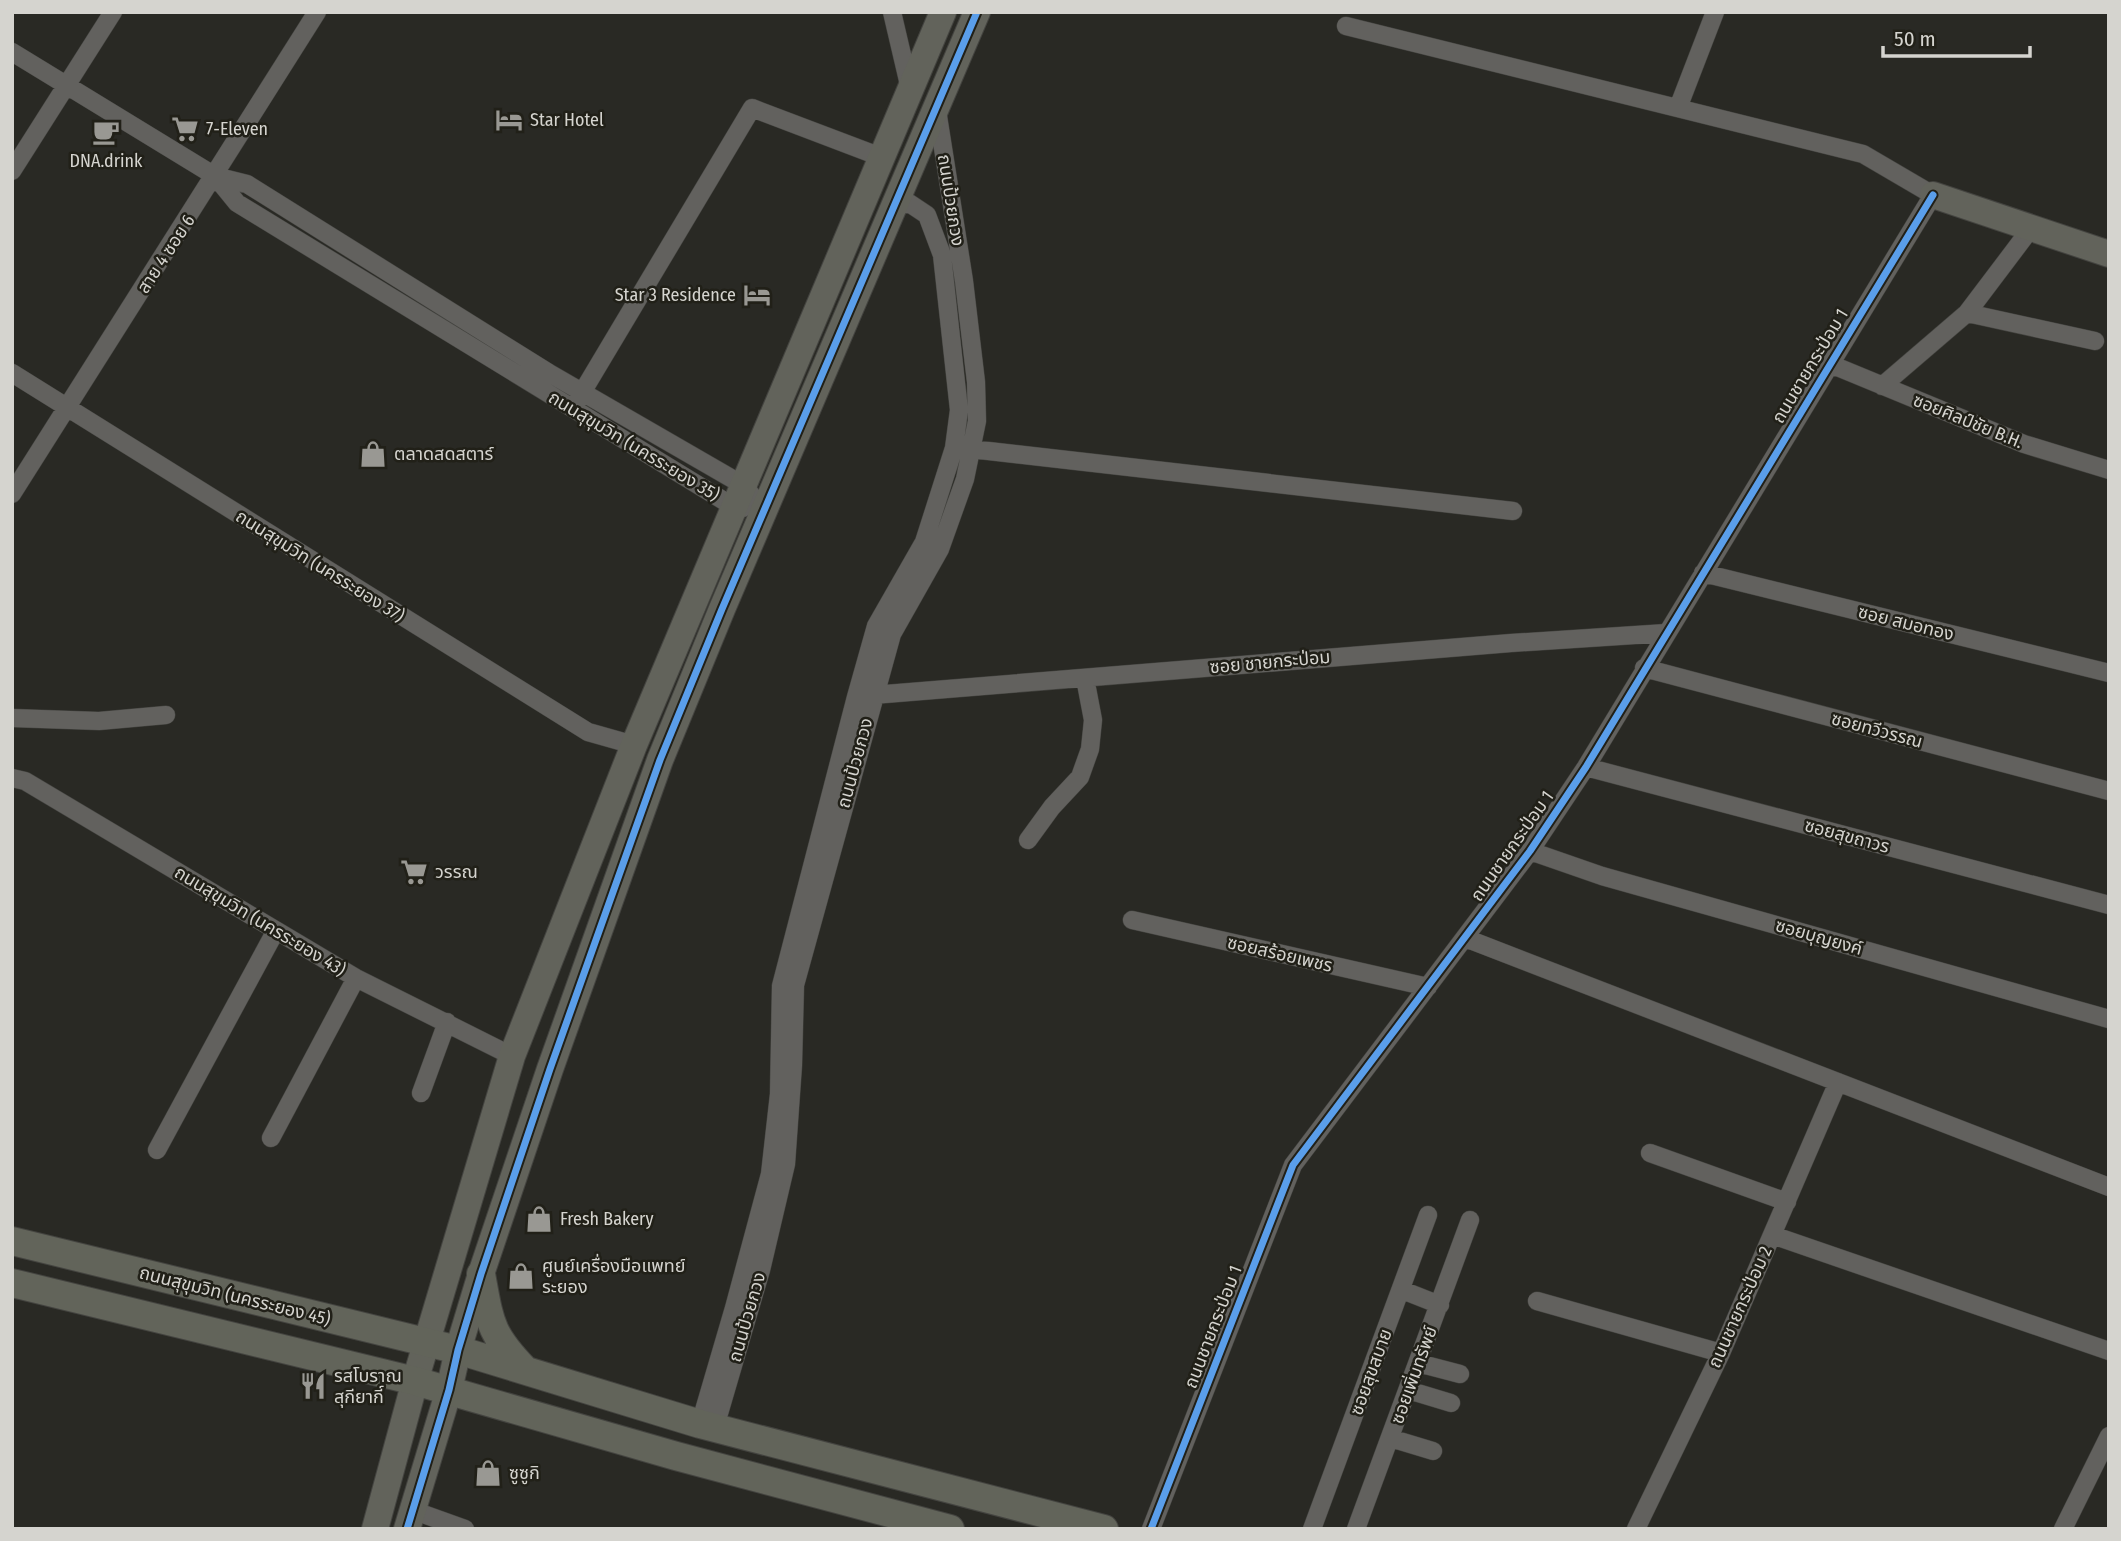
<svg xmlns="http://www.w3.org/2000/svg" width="2121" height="1541" font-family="'Fira Sans Condensed','Noto Sans Thai',sans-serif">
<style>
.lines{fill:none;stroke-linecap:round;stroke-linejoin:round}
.street-casing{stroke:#444440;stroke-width:19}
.secondary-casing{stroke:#444440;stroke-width:28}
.primary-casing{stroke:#444440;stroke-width:30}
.street{stroke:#62615e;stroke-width:18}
.secondary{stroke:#62635b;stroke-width:26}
.primary{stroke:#62645a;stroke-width:28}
.cycleway-casing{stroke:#212018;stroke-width:11}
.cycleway{stroke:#5a9eea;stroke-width:7}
.labels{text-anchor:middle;stroke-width:5;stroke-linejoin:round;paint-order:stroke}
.poi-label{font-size:18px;fill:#d5d4cf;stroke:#212018;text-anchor:start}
.street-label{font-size:18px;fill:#d5d4cf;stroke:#212018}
</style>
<rect width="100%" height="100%" fill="#292924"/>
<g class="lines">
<defs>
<path id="street" d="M892 12 910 89
M12 52 215 176 247 184 549 373 743 485 764 510
M1678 108 1715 12
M12 171 113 12
M215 176 237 203 734 507 743 508
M1967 313 2095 341
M1830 364 2024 444 2109 470
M12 373 588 732 634 745
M1882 386 1967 313 2032 227
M577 401 752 108 881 157
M971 449 1513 511
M12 494 317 12
M1703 573 2109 673
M1644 668 2109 791
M873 695 1511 643 1666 633
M12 718 99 721 166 715
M1586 767 2109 905
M12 778 25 781 356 978 512 1056
M1028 840 1052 807 1080 777 1090 749 1093 720 1085 678
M1530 851 1602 876 2109 1019
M1132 920 1428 987
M1465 938 2109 1187
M421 1093 447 1022
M271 1138 356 978
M157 1150 275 932
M1650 1153 1787 1202
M1772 1235 2109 1351
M1402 1290 1440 1305
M1537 1301 1721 1353
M1418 1363 1460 1374
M1408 1390 1451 1403
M700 1424 734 1308 770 1174 779 1094 781 986 856 697 876 626 924 542 954 448 959 410 942 255 927 215 909 203 893 207
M715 1427 761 1270 786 1164 793 1065 795 985 892 634 940 549 965 479 977 421 976 382 964 281 937 110
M1390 1438 1433 1451
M412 1510 465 1529
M1151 1529 1293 1165 1530 851 1586 767 1933 195 1863 154 1346 26
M1312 1529 1428 1215
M1356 1529 1470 1220
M1636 1529 1721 1353 1838 1082
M2063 1529 2109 1436"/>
<path id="secondary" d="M1933 195 2109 254
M375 1529 415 1381 512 1056 634 745 943 12
M407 1529 449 1390 458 1350 481 1274 550 1069 660 760 722 609 977 12"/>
<path id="primary" d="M12 1241 458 1350 700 1424 1104 1529
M481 1274C490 1323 490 1334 525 1370
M12 1283 415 1381 676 1456 950 1529"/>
</defs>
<!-- street casing -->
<use href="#street" class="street-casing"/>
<!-- secondary casing -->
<use href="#secondary" class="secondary-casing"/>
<!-- primary casing -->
<use href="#primary" class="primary-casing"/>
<!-- street -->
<use href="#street" class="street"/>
<!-- secondary -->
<use href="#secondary" class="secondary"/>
<!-- primary -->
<use href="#primary" class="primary"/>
<defs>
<path id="cycleway" d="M407 1529 449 1390 458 1350 481 1274 550 1069 660 760 722 609 977 12
M1151 1529 1293 1165 1530 851 1586 767 1933 195"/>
</defs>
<!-- cycleway casing -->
<use href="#cycleway" class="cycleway-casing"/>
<!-- cycleway -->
<use href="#cycleway" class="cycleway"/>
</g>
<!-- icons -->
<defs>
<symbol id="hotel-bare" viewBox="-9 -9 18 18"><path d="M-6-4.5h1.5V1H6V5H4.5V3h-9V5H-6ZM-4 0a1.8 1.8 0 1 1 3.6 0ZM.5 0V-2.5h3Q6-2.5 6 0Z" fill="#999893" stroke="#212018" stroke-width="2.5" paint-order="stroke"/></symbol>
<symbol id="supermarket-bare" viewBox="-9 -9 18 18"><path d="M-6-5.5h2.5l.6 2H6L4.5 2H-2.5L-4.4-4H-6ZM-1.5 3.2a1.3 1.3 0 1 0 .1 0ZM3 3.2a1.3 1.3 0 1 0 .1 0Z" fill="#999893" stroke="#212018" stroke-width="2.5" paint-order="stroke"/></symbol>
<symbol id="cafe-bare" viewBox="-9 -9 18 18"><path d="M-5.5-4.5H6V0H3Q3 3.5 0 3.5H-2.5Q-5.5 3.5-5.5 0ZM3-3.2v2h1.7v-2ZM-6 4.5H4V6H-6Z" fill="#999893" stroke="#212018" stroke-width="2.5" paint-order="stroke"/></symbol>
<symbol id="shop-bare" viewBox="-9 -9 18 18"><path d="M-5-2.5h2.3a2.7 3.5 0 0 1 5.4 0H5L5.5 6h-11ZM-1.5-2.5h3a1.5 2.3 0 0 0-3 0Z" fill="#999893" stroke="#212018" stroke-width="2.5" paint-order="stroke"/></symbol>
<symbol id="restaurant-bare" viewBox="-9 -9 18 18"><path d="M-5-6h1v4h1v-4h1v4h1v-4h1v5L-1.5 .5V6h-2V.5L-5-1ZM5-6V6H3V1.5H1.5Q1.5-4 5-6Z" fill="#999893" stroke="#212018" stroke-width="2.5" paint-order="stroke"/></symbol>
</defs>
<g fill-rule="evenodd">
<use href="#hotel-bare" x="490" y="101" width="38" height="38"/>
<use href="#supermarket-bare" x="166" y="110" width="38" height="38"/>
<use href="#cafe-bare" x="87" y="113" width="38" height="38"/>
<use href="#hotel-bare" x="738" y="276" width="38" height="38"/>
<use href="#shop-bare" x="354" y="435" width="38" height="38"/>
<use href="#supermarket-bare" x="395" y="853" width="38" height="38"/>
<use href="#shop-bare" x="520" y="1200" width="38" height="38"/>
<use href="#shop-bare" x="502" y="1257" width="38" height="38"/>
<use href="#restaurant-bare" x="294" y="1367" width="38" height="38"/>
<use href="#shop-bare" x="469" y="1454" width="38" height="38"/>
</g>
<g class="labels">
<!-- poi labels -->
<g class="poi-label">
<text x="530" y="126">Star Hotel</text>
<text x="206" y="135">7-Eleven</text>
<text x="106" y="167" text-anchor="middle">DNA.drink</text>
<text x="736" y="301" text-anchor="end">Star 3 Residence</text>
<text x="394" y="460">ตลาดสดสตาร์</text>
<text x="435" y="878">วรรณ</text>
<text x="560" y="1225">Fresh Bakery</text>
<text x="542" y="1272">ศูนย์เครื่องมือแพทย์<tspan x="542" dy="21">ระยอง</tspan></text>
<text x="334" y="1382">รสโบราณ<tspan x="334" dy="21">สุกียากี์</tspan></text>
<text x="509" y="1479">ซูซูกิ</text>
</g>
<!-- street labels -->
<g class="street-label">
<text transform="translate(951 200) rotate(81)" y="6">ถนนป้วยกวง</text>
<text transform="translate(166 254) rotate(-57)" y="6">สาย 4 ซอย 6</text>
<text transform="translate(1810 366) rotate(-59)" y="6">ถนนชายกระป่อม 1</text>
<text transform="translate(1968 421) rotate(22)" y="6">ซอยศิลป์ชัย B.H.</text>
<text transform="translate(634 446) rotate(31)" y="6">ถนนสุขุมวิท (นครระยอง 35)</text>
<text transform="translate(320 566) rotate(32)" y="6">ถนนสุขุมวิท (นครระยอง 37)</text>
<text transform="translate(1906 623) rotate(14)" y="6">ซอย สมอทอง</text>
<text transform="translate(1270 662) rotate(-5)" y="6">ซอย ชายกระป่อม</text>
<text transform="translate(1877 730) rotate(15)" y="6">ซอยทวีวรรณ</text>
<text transform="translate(855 763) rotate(-75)" y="6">ถนนป้วยกวง</text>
<text transform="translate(1847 836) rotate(15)" y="6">ซอยสุขถาวร</text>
<text transform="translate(1512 846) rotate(-55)" y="6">ถนนชายกระป่อม 1</text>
<text transform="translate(260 921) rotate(31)" y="6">ถนนสุขุมวิท (นครระยอง 43)</text>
<text transform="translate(1819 937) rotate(16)" y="6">ซอยบุญยงค์</text>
<text transform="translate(1280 954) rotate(13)" y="6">ซอยสร้อยเพชร</text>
<text transform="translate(235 1296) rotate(14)" y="6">ถนนสุขุมวิท (นครระยอง 45)</text>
<text transform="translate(1740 1307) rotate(-66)" y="6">ถนนชายกระป่อม 2</text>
<text transform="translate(747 1317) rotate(-74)" y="6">ถนนป้วยกวง</text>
<text transform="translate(1213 1327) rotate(-69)" y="6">ถนนชายกระป่อม 1</text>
<text transform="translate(1371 1372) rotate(-70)" y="6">ซอยสุขสบาย</text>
<text transform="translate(1414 1375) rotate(-70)" y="6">ซอยเพิ่มทรัพย์</text>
</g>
</g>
<!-- border -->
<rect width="2121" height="1541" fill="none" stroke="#d5d4cf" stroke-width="28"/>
<!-- scale -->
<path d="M1883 46v10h147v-10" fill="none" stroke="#d5d4cf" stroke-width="3.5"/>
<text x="1894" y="46" font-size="21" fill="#d5d4cf" stroke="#212018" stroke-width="5" paint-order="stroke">50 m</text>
</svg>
